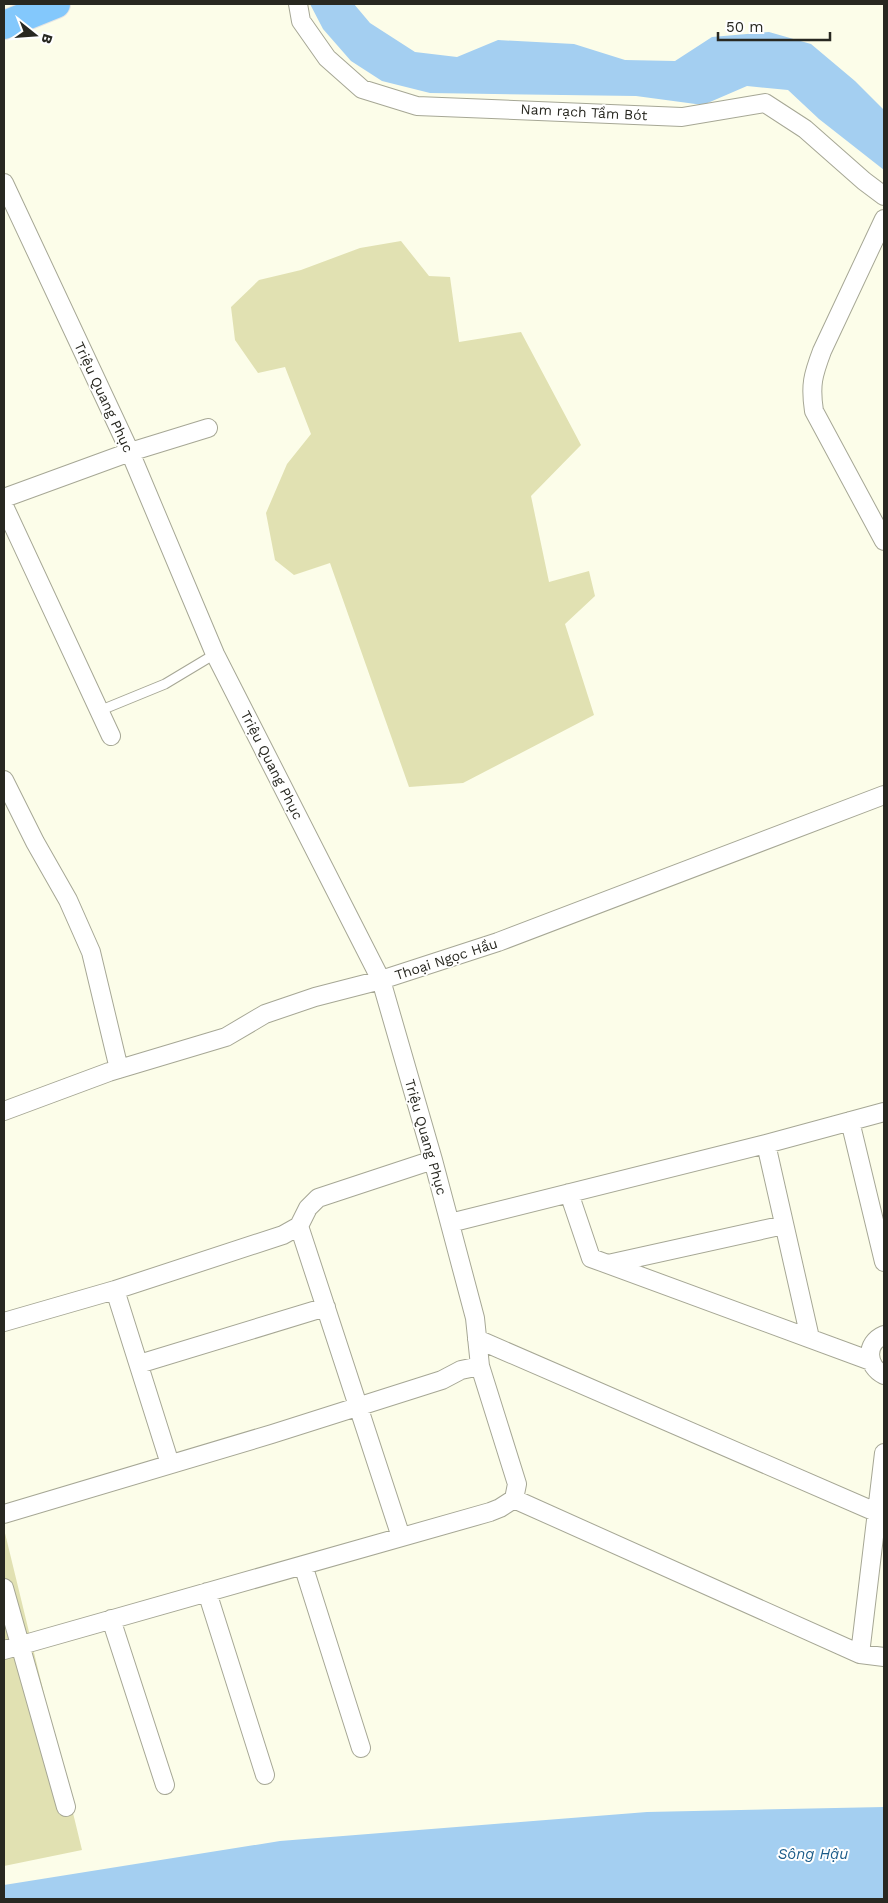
<svg xmlns="http://www.w3.org/2000/svg" width="888" height="1903" font-family="'Work Sans',sans-serif">
<style>
.green{fill:#e1e1b2}
.water{fill:#a4cff1}
.lines{fill:none;stroke-linecap:round;stroke-linejoin:round}
.service-casing{stroke:#a6a795;stroke-width:11}
.minor-casing{stroke:#a6a795;stroke-width:20}
.trunk-casing{stroke:#e5e5e4;stroke-width:30}
.service{stroke:#fff;stroke-width:9}
.minor{stroke:#fff;stroke-width:18}
.trunk{stroke:#83c8fc;stroke-width:28}
.labels{text-anchor:middle;stroke-width:4;stroke-linejoin:round;paint-order:stroke}
.street-label{font-size:14px;fill:#282821;stroke:#fff}
.water-label{font-size:15px;font-style:italic;fill:#1b5c89;stroke:#fff}
</style>
<rect width="100%" height="100%" fill="#fcfde9"/>
<!-- green -->
<path class="green" d="M401 241 429 276 450 277 459 342 521 332 581 445 531 496 549 582 589 571 595 596 565 624 594 715 463 783 409 787 330 563 294 575 275 560 266 513 287 464 311 434 285 367 258 373 235 340 231 307 259 280 301 270 360 248Z
M4 1529 82 1850 4 1866Z"/>
<!-- water -->
<path class="water" d="M310 4H354L370 23 415 52 457 57 498 40 574 44 625 60 675 61 712 37 769 32 811 44 855 81 884 110V170L819 119 788 90 747 86 703 105 636 96 430 93 382 81 351 61 323 29Z
M884 1807V1899H4V1885L280 1841 647 1812Z"/>
<g class="lines">
<defs>
<path id="service" d="M99 711 165 684 215 654"/>
<path id="minor" d="M298 4 301 21 327 58 362 89 417 106 682 117 765 103 805 129 864 181 884 196
M4 183 130 452 215 654 381 980 433 1160 475 1318 480 1366 517 1484 514 1499 500 1508 490 1512 4 1650
M884 219 822 351C813 375 810 385 814 411L884 541
M4 498 130 452 208 428
M4 506 111 736
M4 780 35 842 68 900 91 952 119 1069
M4 1111 109 1072 226 1037 265 1014 315 997 381 980 498 942 884 795
M850 1121 884 1262
M766 1144 810 1338
M569 1193 591 1258 871 1361
M450 1223 766 1144 884 1112
M299 1226 401 1537
M608 1264 784 1225
M115 1290 170 1464
M4 1322 115 1290 283 1235 299 1226 308 1208 318 1198 433 1160
M884 1335C865 1343 866 1366 884 1375
M477 1339 878 1513 884 1514
M139 1364 326 1307
M884 1453 860 1654 884 1657
M514 1499 860 1654
M4 1514 272 1434 442 1380 461 1370 480 1366
M303 1565 361 1748
M4 1588 66 1807
M207 1592 265 1775
M111 1619 165 1785"/>
<path id="trunk" d="M4 25 56 4"/>
</defs>
<!-- service casing -->
<use href="#service" class="service-casing"/>
<!-- minor casing -->
<use href="#minor" class="minor-casing"/>
<!-- trunk casing -->
<use href="#trunk" class="trunk-casing"/>
<!-- service -->
<use href="#service" class="service"/>
<!-- minor -->
<use href="#minor" class="minor"/>
<!-- trunk -->
<use href="#trunk" class="trunk"/>
</g>
<g class="labels">
<!-- street labels -->
<g class="street-label">
<text transform="translate(584 112) rotate(3)" y="5">Nam rạch Tầm Bót</text>
<text transform="translate(104 397) rotate(65)" y="5">Triệu Quang Phục</text>
<text transform="translate(272 765) rotate(63)" y="5">Triệu Quang Phục</text>
<text transform="translate(446 959) rotate(-18)" y="5">Thoại Ngọc Hầu</text>
<text transform="translate(426 1137) rotate(74)" y="5">Triệu Quang Phục</text>
</g>
<!-- water labels -->
<g class="water-label">
<text x="813" y="1859">Sông Hậu</text>
</g>
</g>
<!-- border -->
<rect width="888" height="1903" fill="none" stroke="#282821" stroke-width="10"/>
<!-- north arrow -->
<g transform="translate(35 35) rotate(107)" stroke="#ffffff" stroke-width="4" paint-order="stroke">
<path d="M0-4L9 19L0 12L-9 19Z" fill="#282821"/>
<text y="-8" font-size="14" font-weight="bold" text-anchor="middle" fill="#282821">B</text>
</g>
<!-- scale -->
<path d="M718 32v8h112v-8" fill="none" stroke="#282821" stroke-width="2.5"/>
<text x="726" y="32" font-size="15" fill="#282821" stroke="#ffffff" stroke-width="4" paint-order="stroke">50 m</text>
</svg>
